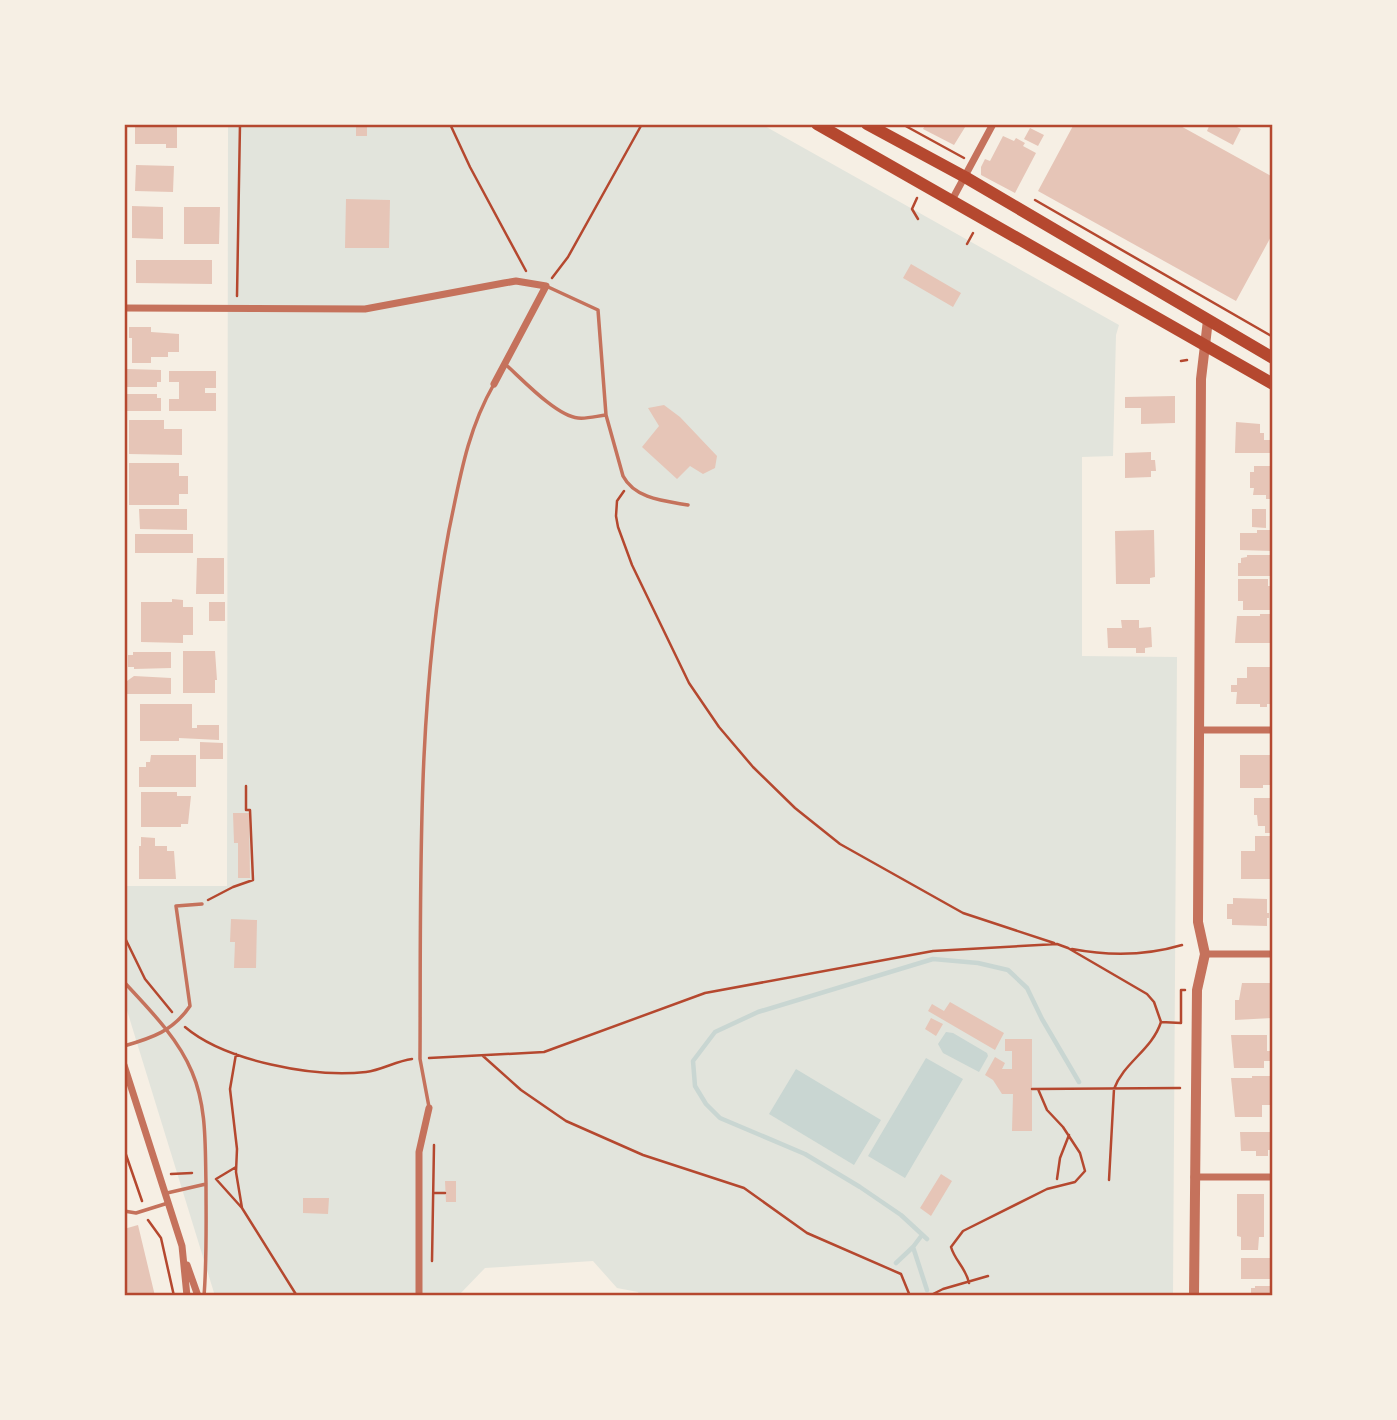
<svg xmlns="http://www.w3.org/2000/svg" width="1397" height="1420" font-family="Lato,sans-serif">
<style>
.green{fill:#e2e4dc}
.water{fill:#c9d6d2}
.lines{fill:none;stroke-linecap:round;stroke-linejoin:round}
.stream{stroke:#c9d6d2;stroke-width:4.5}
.building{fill:#e6c5b7}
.path{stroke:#b5482f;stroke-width:2.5}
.service{stroke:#c5725c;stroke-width:3.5}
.minor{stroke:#c5725c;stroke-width:7}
.tertiary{stroke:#c5725c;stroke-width:10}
.trunk{stroke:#b5482f;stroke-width:12}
.neatline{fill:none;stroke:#b5482f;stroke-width:2.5}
</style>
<rect width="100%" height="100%" fill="#f6efe4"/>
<!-- green -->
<path class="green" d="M228 124H761L1119 325 1116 335 1113 456 1082 457V656L1177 657 1173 1296H640L638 1292 617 1288 593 1261 485 1268 458 1296H215L125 1004 124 886H227Z"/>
<!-- water -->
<path class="water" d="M946 1032 953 1033 987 1053 988 1056 979 1072 943 1053 938 1044Z
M926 1058 963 1079 905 1178 868 1156Z
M796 1069 881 1120 854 1165 769 1114Z"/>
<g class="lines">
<!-- stream -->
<path class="stream" d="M927 1239 901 1215 860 1187 805 1154 720 1118 706 1104 695 1086 693 1061 715 1032 758 1012 933 959 978 963 1008 970 1027 988 1042 1019 1079 1082
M913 1247 927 1290
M896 1263 913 1247 922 1235"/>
</g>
<!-- building -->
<path class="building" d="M135 124H177V148H166V144H135Z
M356 124H367V136H356Z
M926 124H967L954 145 923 129Z
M1074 124H1177L1273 177V233L1236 301 1038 191Z
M1210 124H1231L1241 129 1233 145 1207 131Z
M1030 128 1044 135 1038 146 1024 139Z
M1003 136 1014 141 1016 138 1025 143 1023 146 1036 153 1015 193 981 175V167L985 159 990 161Z
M136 165 174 166 173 192 135 191Z
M346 199 390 200 389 248H345Z
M132 206 163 207V239L132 238Z
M184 207H220L219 244H184Z
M136 260H212V284L136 283Z
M911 264 961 293 953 307 903 278Z
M129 327H151V332L179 334V352H168V357H151V363H132V338H129Z
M127 369 161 370V382H157V387H127Z
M169 371H216V388H205V393H216V411H169V399H179V382H169Z
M127 394H157V398H161V411H127Z
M1175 396V423L1141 424V408H1125V397Z
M664 405 680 417 717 456 715 468 703 474 690 466 677 479 642 447 659 426 648 408Z
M129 420H164V429H182V455L129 454Z
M1236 422 1260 424V433H1264V440H1273V453H1235Z
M1151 452V460H1155L1156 471H1151V477L1125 478V453Z
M129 463H179V476H188V494H179V505H129Z
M1254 466H1273V499H1266V495H1253L1254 488H1250V472H1254Z
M139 509H187V530L140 529Z
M1252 509H1266V528L1252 527Z
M1154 530 1155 577 1150 578V584H1116L1115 531Z
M1257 530H1273V551L1240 550V533H1257Z
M135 534H193V553H135Z
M1247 555H1273V576H1238V563H1241V558L1247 557Z
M197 558H224V594H196Z
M1238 579H1268V586H1273V610H1243V601H1238Z
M172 599 183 600V607H193V635H183V643L141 642V602H172Z
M209 602H225V621H209Z
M1260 614H1273V643H1235L1237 616H1260Z
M1121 620H1139V628L1151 627 1152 647 1145 648V653H1136V648H1108L1107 628H1122Z
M183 651H215L217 680H215V693H183Z
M133 652H171V668L134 669V667H128V655H133Z
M1247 667H1270V704H1267V707H1260V704H1236L1237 692H1231V685H1237V678H1247Z
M134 676 171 678V694H127V681Z
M140 704H192V728H197V725H219V740L179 738V741H140Z
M200 742 223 743V759H200Z
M151 755H196V787H139V767H146V762H150Z
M1240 755H1273V785H1263V788H1240Z
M141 792H177V796H191L188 824H181V827H141Z
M1254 798H1273V833H1265V826H1258L1257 815H1254Z
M233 813H249L250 878H238V843H234Z
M1255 836H1273V879H1241V851H1255Z
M141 837 155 838V846H167V851H174L176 879H139V846H141Z
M1233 898 1267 899V913H1269V918H1267V926L1232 925V919H1227V904H1233Z
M231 919 257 920 256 968H234L235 942H230Z
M1242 983H1273V1018L1235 1020V1000H1239Z
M950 1002 1004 1033 995 1050 928 1011 932 1004 944 1011Z
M931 1018 943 1024 936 1036 925 1029Z
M1231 1035H1267V1051H1273V1061H1264V1068H1234Z
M1005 1039H1032V1131H1012L1013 1094H1002L993 1080 985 1075 995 1057 1005 1063 1002 1069H1012V1051H1005Z
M1252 1076H1270L1273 1105H1262V1117H1235L1231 1078H1252Z
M1240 1132H1273V1150H1268V1156H1256V1151H1241Z
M941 1174 952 1181 931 1216 920 1208Z
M445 1181H456V1202H446Z
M1237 1194H1264V1237H1259L1258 1250H1241V1237L1237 1236Z
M303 1198H329L328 1214 303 1213Z
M138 1225 155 1296H128L124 1281V1229Z
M1241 1258H1273V1279H1241Z
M1255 1286H1273V1296H1251V1288H1255Z"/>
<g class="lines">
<!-- path -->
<path class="path" d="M450 124 470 167 526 271
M902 124 964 158
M917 198 912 209 918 219
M1035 200 1273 337
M967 244 973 233
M552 278 568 257 642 124
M237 296 240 124
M1181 361 1187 360
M624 491 617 501 616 516 618 527 632 565 689 683 719 727 753 767 795 808 840 844 963 913 1054 943
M208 900 233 887 253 880 250 810H246V786
M124 936 145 979 172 1012
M1072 949C1109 956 1145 956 1182 945
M1161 1022 1181 1023V990H1185
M185 1027C225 1061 314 1078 366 1072 382 1070 396 1061 412 1059
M236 1054 230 1089 237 1149 236 1172 242 1208 297 1296
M483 1056 521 1090 566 1121 643 1155 744 1188 807 1233 901 1274 910 1296
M429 1058 544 1052 705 993 933 951 1057 944 1068 948 1147 994 1154 1002 1161 1022
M1032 1089 1180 1088
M124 1149 142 1201
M236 1167 216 1179 242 1208
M171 1174 192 1173
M1057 1179 1060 1158 1069 1135
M1109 1180 1114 1089C1124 1062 1152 1050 1161 1022
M433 1193H445
M148 1220 161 1238 174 1296
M432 1261 434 1145
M969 1283C966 1268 955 1261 951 1247L963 1231 1047 1189 1075 1182 1085 1171 1080 1153 1063 1127 1047 1110 1038 1089
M929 1296 943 1289 988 1276"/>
<!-- service -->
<path class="service" d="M546 286 598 310 606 415 623 476C635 499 665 501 688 505
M505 364C521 378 556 416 578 418 587 419 597 416 606 415
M124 982C149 1009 178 1038 192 1072 207 1107 205 1146 206 1183 206 1221 207 1258 204 1296
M124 1046C152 1038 173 1031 190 1006L176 906 202 904
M429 1107 420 1059C421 882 416 704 449 530 460 478 467 431 494 384
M167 1193 206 1184
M124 1211 136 1213 168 1203"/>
<!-- minor -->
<path class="minor" d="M952 200 993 124
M124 308 365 309 504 283 516 281 546 286 494 384
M1199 730H1273
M1205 954H1273
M124 1065 182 1246 187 1296
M1194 1177H1273
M187 1265 198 1296
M419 1296V1152L429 1108"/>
<!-- tertiary -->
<path class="tertiary" d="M1194 1296 1197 990 1205 954 1198 922 1201 379 1208 320"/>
<!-- trunk -->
<path class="trunk" d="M817 124 1273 384
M867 124 965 177 1273 358"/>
</g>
<!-- border -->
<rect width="1397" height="1420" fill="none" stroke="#f6efe4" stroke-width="252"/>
<rect x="126" y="126" width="1145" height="1168" class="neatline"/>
</svg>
